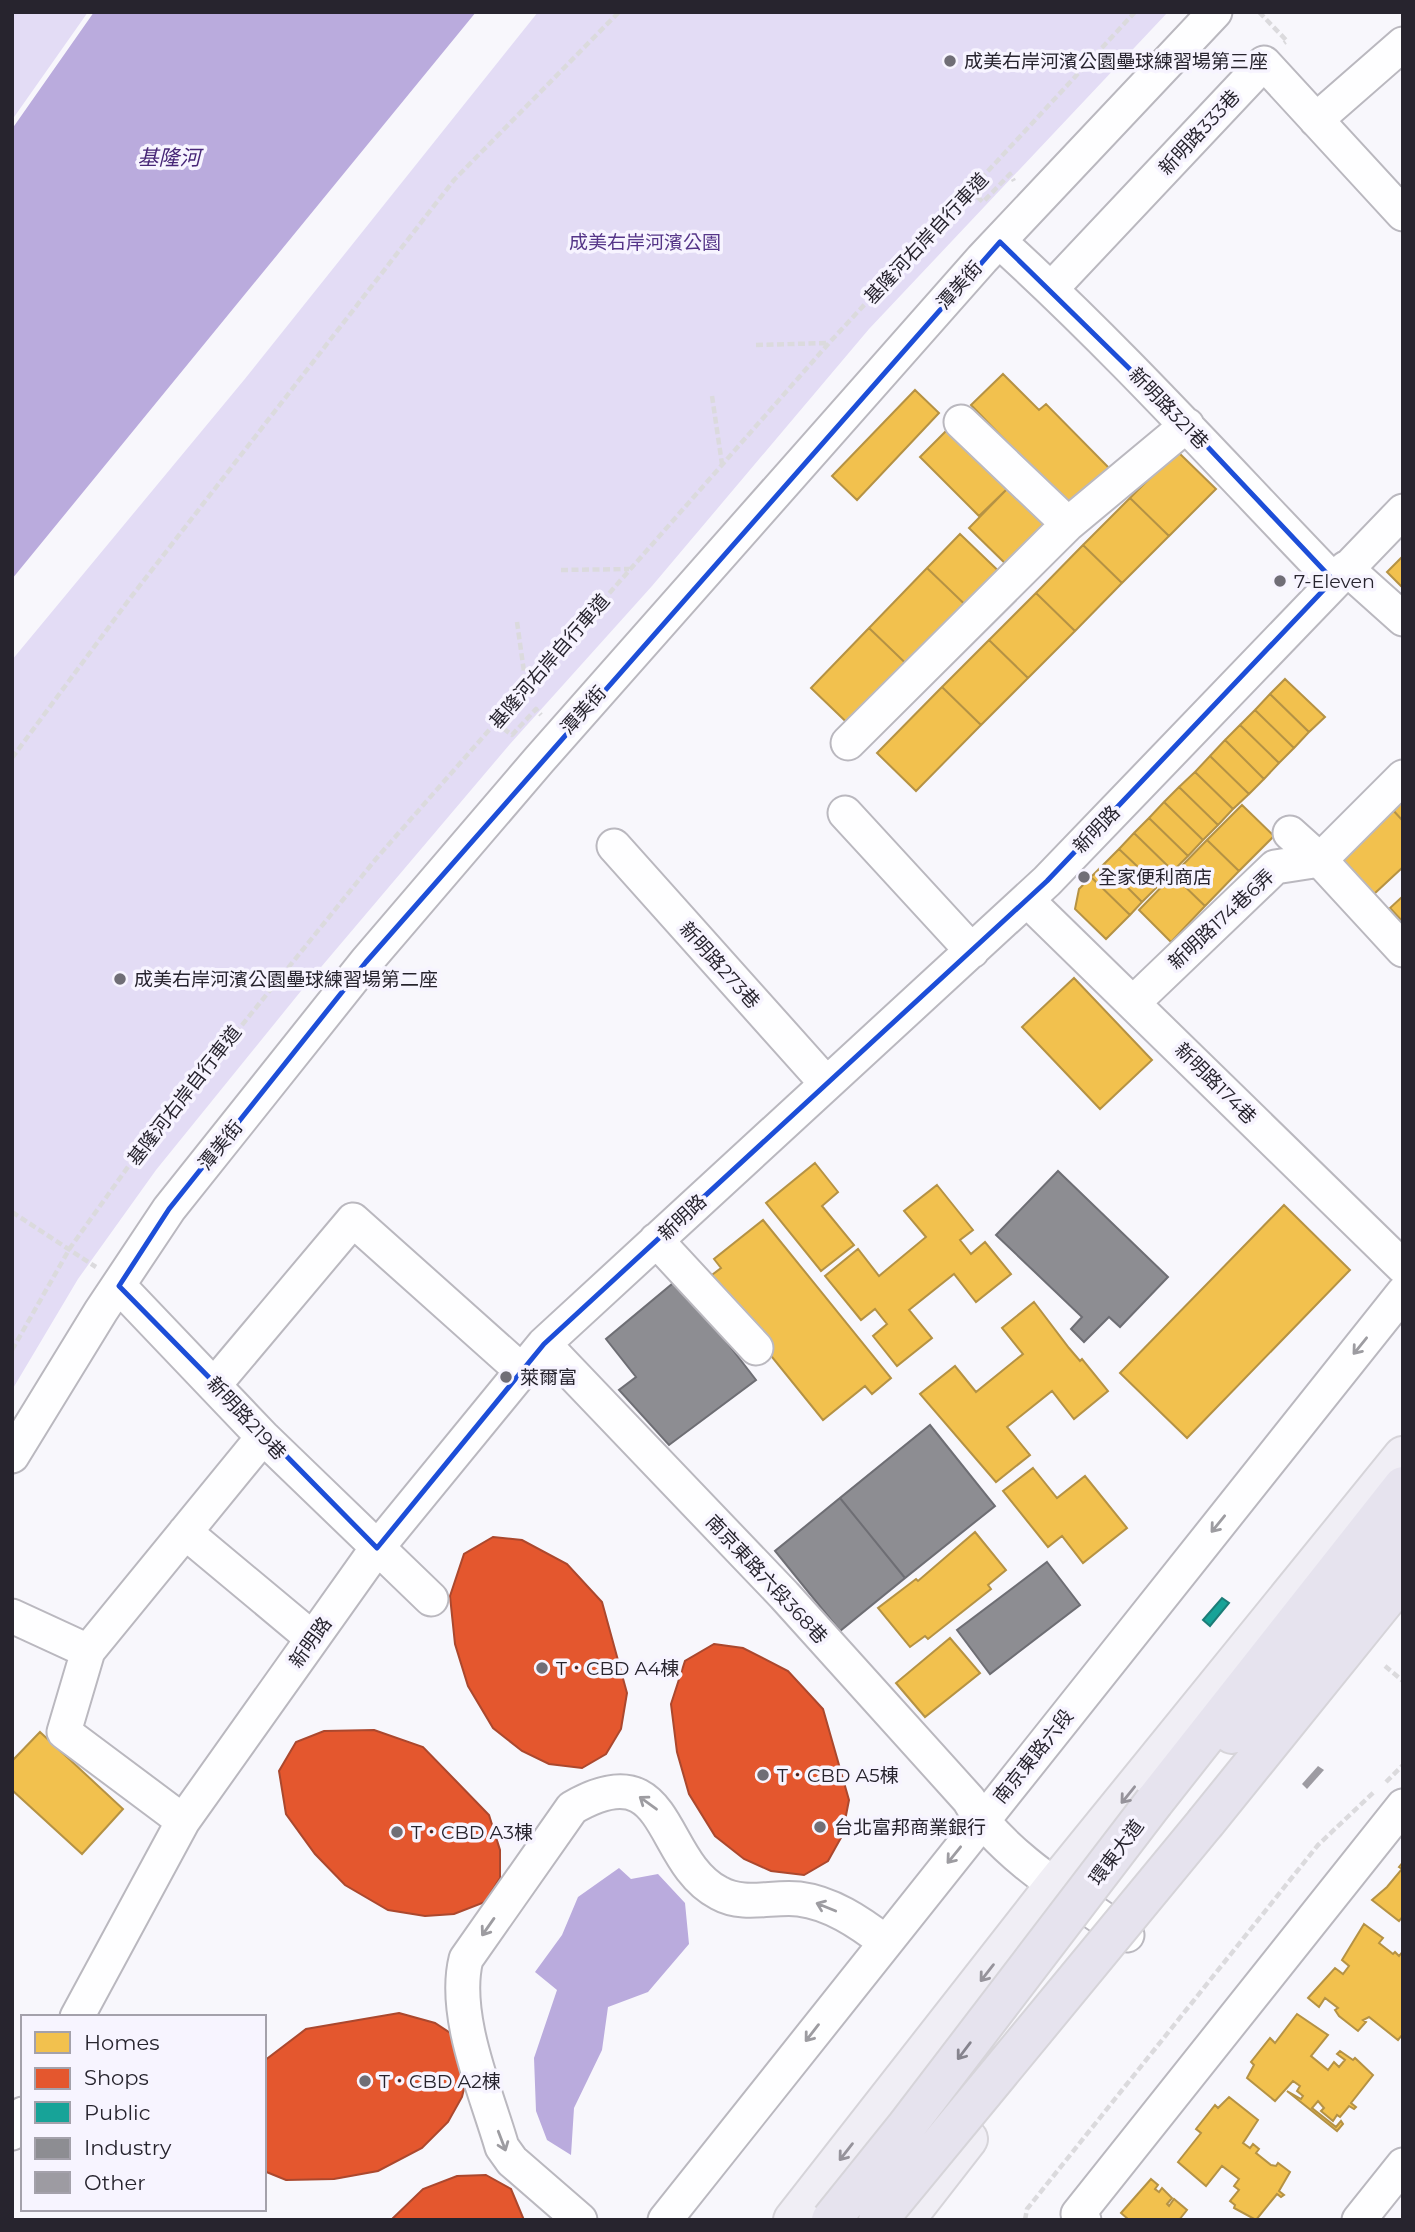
<svg xmlns="http://www.w3.org/2000/svg" width="1415" height="2232" font-family="Montserrat,'Noto Sans TC',sans-serif">
<style>
.green{fill:#e3dcf5}
.water{fill:#baabdd}
.homes{fill:#f2c14e;stroke:#b59244;stroke-width:2}
.shops{fill:#e4572e;stroke:#ab482e;stroke-width:2}
.public{fill:#17a398;stroke:#1c7d78;stroke-width:2}
.industry{fill:#8d8d92;stroke:#6e6e74;stroke-width:2}
.building{fill:#9d9ba2}
.lines{fill:none;stroke-linecap:round;stroke-linejoin:round}
.minor-casing{stroke:#bab8bf;stroke-width:37}
.major-casing{stroke:#d6d4d9;stroke-width:42}
.highway-casing{stroke:#d6d4d9;stroke-width:42}
.path{stroke:#dbdadd;stroke-width:4.5;stroke-dasharray:7 3.5;stroke-linecap:butt}
.minor{stroke:#fefeff;stroke-width:33}
.major{stroke:#f0eef5;stroke-width:38}
.highway{stroke:#e6e3ee;stroke-width:38}
.highway-bridge-casing{stroke:#d6d4d9;stroke-width:42;stroke-linecap:butt}
.highway-bridge{stroke:#e6e3ee;stroke-width:38}
.oneway{stroke:#9d9ca1}
.oneway2{stroke:#96939b}
.oneway3{stroke:#86848e}
.marked{fill:none;stroke:#1d4ed8;stroke-width:5;stroke-linejoin:round}
.poi-dot{fill:#706e76;stroke:#f7f4ff;stroke-width:2.5}
.labels{text-anchor:middle;stroke-width:7;stroke-linejoin:round;paint-order:stroke}
.poi-label{font-size:19px;fill:#27242e;stroke:#f7f4ff;text-anchor:start}
.street-label{font-size:19px;fill:#27242e;stroke:#f7f4ff}
.park-label{font-size:19px;fill:#553588;stroke:#f7f4ff}
.water-label{font-size:21px;font-style:italic;fill:#472677;stroke:#f7f4ff}
</style>
<rect width="100%" height="100%" fill="#f8f7fc"/>
<!-- green -->
<path class="green" d="M12 12H88L12 120Z
M538 12H1168L869 329 652 586 510 744 305 986 156 1170 78 1279 12 1390V660L244 380Z"/>
<!-- water -->
<path class="water" d="M94 12H476L12 579V129Z
M619 1868 631 1879 658 1874 685 1903 689 1944 648 1992 608 2007 602 2050 574 2108 571 2155 547 2140 536 2111 534 2058 557 1990 535 1972 562 1935 578 1897Z"/>
<!-- homes -->
<path class="homes" d="M1003 374 1039 410 1046 404 1111 470 1078 502 1066 503 971 405Z
M915 390 939 413 857 500 832 476Z
M949 428 1008 488 979 516 920 457Z
M1177 451 1216 489 1169 536 1130 498Z
M1008 488 1053 532 1014 572 969 528Z
M1130 498 1169 536 1122 583 1083 545Z
M960 534 1011 583 978 617 927 568Z
M1083 545 1122 583 1075 631 1036 593Z
M1403 556V588L1387 572Z
M927 568 978 617 920 677 869 628Z
M1036 593 1075 631 1028 678 989 640Z
M869 628 920 677 863 738 811 688Z
M989 640 1028 678 981 725 942 687Z
M1285 679 1325 717 1309 732 1270 694Z
M942 687 981 725 916 791 877 753Z
M1270 694 1309 732 1294 748 1255 710Z
M1255 710 1294 748 1279 763 1240 725Z
M1240 725 1279 763 1264 779 1225 740Z
M1225 740 1264 779 1249 794 1210 756Z
M1210 756 1249 794 1233 809 1195 772Z
M1195 772 1233 809 1218 825 1179 787Z
M1179 787 1218 825 1203 840 1164 802Z
M1403 797V821L1391 808Z
M1164 802 1203 840 1188 856 1149 818Z
M1242 805 1274 836 1239 871 1207 840Z
M1391 808 1403 821V867L1374 894 1339 856Z
M1149 818 1188 856 1173 871 1134 833Z
M1134 833 1173 871 1158 886 1119 849Z
M1207 840 1239 871 1205 906 1173 875Z
M1119 849 1158 886 1142 902 1104 864Z
M1104 864 1142 902 1130 915 1091 877Z
M1173 875 1205 906 1171 942 1139 910Z
M1091 877 1130 915 1106 939 1075 909 1079 889Z
M1403 896V922L1390 908Z
M1074 978 1152 1060 1100 1109 1022 1027Z
M815 1163 838 1192 822 1206 854 1245 821 1271 766 1203Z
M937 1185 973 1230 960 1240 971 1254 985 1242 1011 1274 976 1302 954 1274 909 1310 932 1338 897 1366 873 1336 887 1324 875 1309 861 1320 825 1276 858 1249 879 1276 926 1237 904 1211Z
M1284 1205 1350 1270 1187 1438 1120 1373Z
M763 1220 891 1378 872 1394 865 1386 823 1420 708 1278 721 1268 714 1259Z
M1034 1302 1069 1348 1080 1361 1082 1359 1108 1391 1074 1419 1052 1391 1007 1427 1030 1455 996 1482 920 1394 955 1366 976 1392 1023 1354 1002 1328Z
M1033 1468 1057 1498 1085 1476 1127 1528 1083 1563 1062 1536 1048 1547 1003 1491Z
M975 1532 1006 1570 988 1585 991 1589 928 1639 925 1636 910 1647 878 1608 916 1579 918 1581Z
M950 1638 980 1673 925 1717 896 1683Z
M40 1732 123 1809 82 1854 12 1790V1761Z
M1403 1862V1916L1399 1921 1372 1900 1387 1887 1402 1869 1399 1867Z
M1364 1924 1383 1938 1379 1943 1393 1954 1395 1952 1399 1956 1403 1951V2034L1398 2040 1369 2017 1363 2020 1366 2022 1358 2031 1339 2016 1335 2010 1338 2008 1325 1998 1319 2007 1308 1998 1335 1968 1343 1974 1349 1966 1342 1960Z
M1297 2014 1328 2035 1311 2056 1328 2070 1334 2062 1339 2067 1345 2060 1337 2054 1340 2051 1353 2060 1355 2058 1373 2075 1351 2103 1356 2107 1354 2109 1349 2106 1340 2117 1337 2115 1333 2121 1321 2111 1324 2108 1318 2101 1312 2108 1336 2127 1341 2121 1343 2124 1337 2131 1287 2091 1301 2099 1303 2096 1297 2091 1300 2086 1293 2081 1275 2101 1247 2078 1254 2065 1251 2062 1270 2038 1275 2043Z
M1229 2097 1258 2120 1243 2143 1250 2148 1253 2144 1259 2149 1256 2153 1271 2165 1276 2166 1278 2163 1290 2172 1279 2191 1284 2195 1281 2197 1277 2194 1256 2220 1234 2208 1235 2205 1230 2201 1239 2190 1234 2186 1239 2179 1222 2166 1206 2186 1178 2162 1201 2133 1196 2129 1215 2105 1218 2108Z
M1151 2179 1158 2185 1155 2189 1159 2192 1162 2188 1172 2198 1167 2204 1169 2206 1174 2199 1187 2210 1179 2220H1129L1121 2213Z"/>
<!-- shops -->
<path class="shops" d="M493 1537 522 1540 567 1564 602 1602 627 1693 621 1729 606 1754 582 1768 549 1764 522 1751 493 1728 468 1686 455 1644 450 1596 464 1554Z
M714 1644 743 1648 788 1671 823 1709 849 1800 842 1836 828 1861 804 1875 771 1871 744 1859 715 1836 689 1794 677 1752 671 1704 685 1661Z
M374 1730 423 1747 489 1815 500 1850V1878L485 1902 454 1914 425 1916 388 1910 345 1885 315 1854 286 1814 279 1771 296 1742 324 1731Z
M399 2013 435 2023 458 2038 470 2065 462 2097 448 2122 422 2148 378 2171 334 2179 286 2180 264 2171V2061L306 2029Z
M486 2175 511 2189 524 2220H391L423 2189 457 2176Z"/>
<!-- public -->
<path class="public" d="M1222 1598 1229 1603 1210 1626 1203 1620Z"/>
<!-- industry -->
<path class="industry" d="M1058 1171 1168 1277 1120 1327 1109 1317 1084 1342 1071 1329 1082 1317 996 1235Z
M678 1279 756 1380 669 1445 619 1390 636 1377 606 1339Z
M930 1425 995 1506 905 1578 840 1498Z
M840 1498 905 1578 840 1631 775 1551Z
M1047 1562 1080 1605 990 1674 957 1630Z"/>
<!-- building -->
<path class="building" d="M1318 1766 1324 1770 1307 1789 1302 1784Z"/>
<g class="lines">
<defs>
<path id="minor" d="M1316 120 1403 44
M1000 242C1117 348 1223 466 1333 580
M1051 289 1264 63 1403 214
M961 422 1068 524
M1346 568 1403 619
M848 743 1068 524 1187 425
M845 813 972 951
M1290 833 1320 860 1403 950
M614 846 826 1083
M1320 860 1403 777
M1027 900 1403 1267
M1134 1002 1275 867 1320 860
M656 1240 756 1348
M119 1286 263 1437 431 1599
M544 1344 784 1595 969 1800C998 1853 1077 1900 1127 1935
M215 1384 353 1220 522 1371
M12 1456 101 1311 169 1209 366 962 539 760 982 259 1215 12
M185 1532 312 1638
M12 1616 88 1651
M183 1821 64 1732 88 1651 263 1437
M77 2017 183 1821 377 1548 544 1344 1047 881 1403 511
M12 2133 23 2114
M580 2220 512 2161 502 2147C486 2092 452 2015 466 1959L572 1808C672 1750 657 1861 719 1893 744 1907 772 1896 799 1899 831 1903 859 1922 884 1941
M665 2220 1403 1293
M1084 2220 1078 2214 1403 1806
M1359 2220 1403 2165"/>
<path id="major" d="M793 2220 1055 1885 1403 1456
M905 2220 968 2139"/>
<path id="highway" d="M1232 1734 1257 1711 1403 1530
M1154 1802 1403 1486
M1206 1822 1403 1578"/>
</defs>
<!-- minor casing -->
<use href="#minor" class="minor-casing"/>
<!-- major casing -->
<use href="#major" class="major-casing"/>
<!-- highway casing -->
<use href="#highway" class="highway-casing"/>
<!-- path -->
<path class="path" d="M1259 12 1287 41 1284 43
M12 13 13 12
M969 190 983 202 1010 174 1014 181
M756 345 828 343
M712 396 722 464
M561 570 629 569
M517 622 526 686
M495 722 512 735 536 709 541 715
M12 758 131 597 454 180 619 12
M12 1212 96 1267
M12 1350 70 1248 130 1164 375 860 829 343 1135 12
M1385 1666 1403 1681
M1386 1782 1403 1765
M1025 2220 1027 2209 1318 1845 1374 1792"/>
<!-- minor -->
<use href="#minor" class="minor"/>
<!-- major -->
<use href="#major" class="major"/>
<!-- highway -->
<use href="#highway" class="highway"/>
<defs>
<path id="highway-bridge" d="M831 2220 905 2128 1154 1802
M878 2220 1206 1822"/>
</defs>
<!-- highway-bridge casing -->
<use href="#highway-bridge" class="highway-bridge-casing"/>
<!-- highway-bridge -->
<use href="#highway-bridge" class="highway-bridge"/>
</g>
<!-- one-way arrows -->
<defs><path id="oneway-shaft" d="M-6 0H5M1.5-3L5.5 0L1.5 3" fill="none" stroke-width="1.6" stroke-linecap="round" stroke-linejoin="round" transform="scale(1.75)"/></defs>
<g class="oneway">
<use href="#oneway-shaft" transform="translate(1360 1346) rotate(129)"/>
<use href="#oneway-shaft" transform="translate(1218 1524) rotate(129)"/>
<use href="#oneway-shaft" transform="translate(648 1803) rotate(-144)"/>
<use href="#oneway-shaft" transform="translate(954 1855) rotate(129)"/>
<use href="#oneway-shaft" transform="translate(826 1907) rotate(-158)"/>
<use href="#oneway-shaft" transform="translate(488 1927) rotate(125)"/>
<use href="#oneway-shaft" transform="translate(812 2033) rotate(128)"/>
<use href="#oneway-shaft" transform="translate(502 2141) rotate(69)"/>
</g>
<g class="oneway2">
<use href="#oneway-shaft" transform="translate(1128 1795) rotate(129)"/>
<use href="#oneway-shaft" transform="translate(987 1973) rotate(128)"/>
<use href="#oneway-shaft" transform="translate(846 2152) rotate(128)"/>
</g>
<use class="oneway3" href="#oneway-shaft" transform="translate(964 2051) rotate(127)"/>
<!-- marked area -->
<path class="marked" d="M1000 242 1187 425 1333 580 1047 881 544 1344 377 1548 119 1286 169 1209 366 962Z"/>
<!-- markers -->
<g class="poi-dot">
<circle cx="950" cy="61" r="7"/>
<circle cx="1280" cy="581" r="7"/>
<circle cx="1084" cy="877" r="7"/>
<circle cx="120" cy="979" r="7"/>
<circle cx="506" cy="1377" r="7"/>
<circle cx="542" cy="1668" r="7"/>
<circle cx="763" cy="1775" r="7"/>
<circle cx="820" cy="1827" r="7"/>
<circle cx="397" cy="1832" r="7"/>
<circle cx="365" cy="2081" r="7"/>
</g>
<g class="labels">
<!-- poi labels -->
<g class="poi-label">
<text x="964" y="68">成美右岸河濱公園壘球練習場第三座</text>
<text x="1294" y="588">7-Eleven</text>
<text x="1098" y="884">全家便利商店</text>
<text x="134" y="986">成美右岸河濱公園壘球練習場第二座</text>
<text x="520" y="1384">萊爾富</text>
<text x="556" y="1675">T．CBD A4棟</text>
<text x="777" y="1782">T．CBD A5棟</text>
<text x="834" y="1834">台北富邦商業銀行</text>
<text x="411" y="1839">T．CBD A3棟</text>
<text x="379" y="2088">T．CBD A2棟</text>
</g>
<!-- street labels -->
<g class="street-label">
<text transform="translate(1199 132) rotate(-47)" y="7">新明路333巷</text>
<text transform="translate(926 238) rotate(-47)" y="7">基隆河右岸自行車道</text>
<text transform="translate(959 285) rotate(-48)" y="7">潭美街</text>
<text transform="translate(1169 408) rotate(46)" y="7">新明路321巷</text>
<text transform="translate(549 661) rotate(-49)" y="7">基隆河右岸自行車道</text>
<text transform="translate(583 710) rotate(-48)" y="7">潭美街</text>
<text transform="translate(1096 829) rotate(-46)" y="7">新明路</text>
<text transform="translate(1221 919) rotate(-43)" y="7">新明路174巷6弄</text>
<text transform="translate(720 965) rotate(48)" y="7">新明路273巷</text>
<text transform="translate(1216 1083) rotate(45)" y="7">新明路174巷</text>
<text transform="translate(184 1095) rotate(-52)" y="7">基隆河右岸自行車道</text>
<text transform="translate(220 1145) rotate(-51)" y="7">潭美街</text>
<text transform="translate(682 1217) rotate(-43)" y="7">新明路</text>
<text transform="translate(247 1418) rotate(47)" y="7">新明路219巷</text>
<text transform="translate(767 1579) rotate(47)" y="7">南京東路六段368巷</text>
<text transform="translate(310 1642) rotate(-54)" y="7">新明路</text>
<text transform="translate(1033 1756) rotate(-51)" y="7">南京東路六段</text>
<text transform="translate(1116 1852) rotate(-53)" y="7">環東大道</text>
</g>
<!-- park labels -->
<g class="park-label">
<text x="645" y="249">成美右岸河濱公園</text>
</g>
<!-- water labels -->
<g class="water-label">
<text x="169" y="165">基隆河</text>
</g>
</g>
<!-- border -->
<rect width="1415" height="2232" fill="none" stroke="#27242e" stroke-width="28"/>
<!-- legend -->
<rect x="21" y="2015" width="245" height="196" fill="#f7f4ff" stroke="#a4a1ab" stroke-width="2"/>
<rect x="35" y="2032" width="35" height="21" fill="#f2c14e" stroke="#a4a1ab" stroke-width="2"/>
<text x="84" y="2050" font-size="21" fill="#27242e">Homes</text>
<rect x="35" y="2068" width="35" height="21" fill="#e4572e" stroke="#a4a1ab" stroke-width="2"/>
<text x="84" y="2085" font-size="21" fill="#27242e">Shops</text>
<rect x="35" y="2102" width="35" height="21" fill="#17a398" stroke="#a4a1ab" stroke-width="2"/>
<text x="84" y="2120" font-size="21" fill="#27242e">Public</text>
<rect x="35" y="2138" width="35" height="21" fill="#8d8d92" stroke="#a4a1ab" stroke-width="2"/>
<text x="84" y="2155" font-size="21" fill="#27242e">Industry</text>
<rect x="35" y="2172" width="35" height="21" fill="#9d9ba2" stroke="#a4a1ab" stroke-width="2"/>
<text x="84" y="2190" font-size="21" fill="#27242e">Other</text>
</svg>
